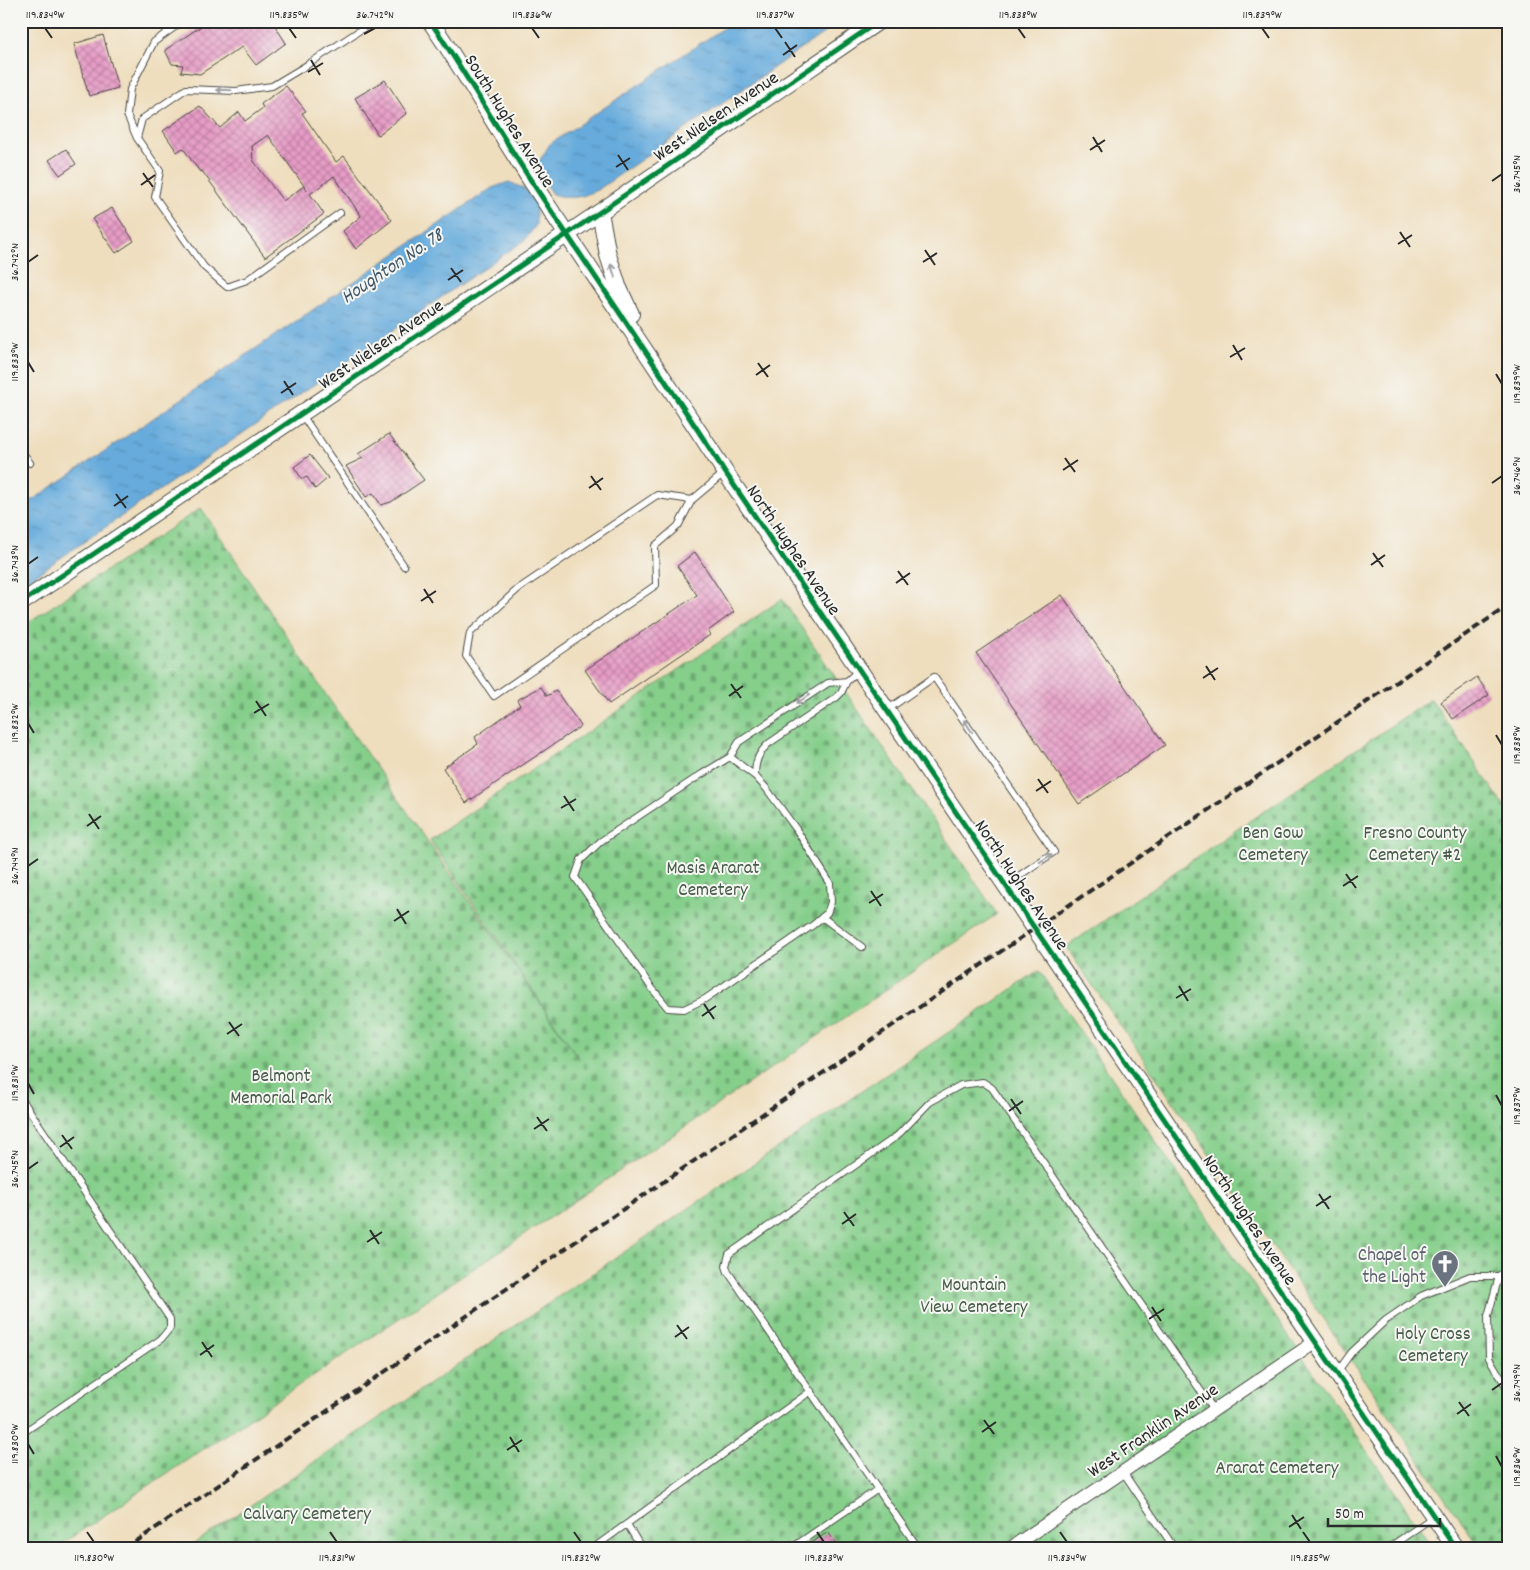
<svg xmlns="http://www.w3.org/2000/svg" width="1530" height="1570" font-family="Dekko,sans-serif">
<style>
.cemetery{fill:url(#cemetery-stones);stroke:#587d5b}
.water{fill:url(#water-ripples);stroke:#486b84}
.building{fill:url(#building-cross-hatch);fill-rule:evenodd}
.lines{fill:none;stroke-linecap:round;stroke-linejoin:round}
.service-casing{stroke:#484641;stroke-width:8}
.minor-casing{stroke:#484641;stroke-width:14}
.tertiary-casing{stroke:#484641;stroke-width:18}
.service{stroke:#fff;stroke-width:6}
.minor{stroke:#fff;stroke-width:12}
.tertiary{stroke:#fff;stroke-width:16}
.rail{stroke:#2b2b2b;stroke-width:4;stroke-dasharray:8 4;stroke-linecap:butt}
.cycleway-casing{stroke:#f6f6f2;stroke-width:8}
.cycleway{stroke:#00873e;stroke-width:5}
.oneway{stroke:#a0a0a0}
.ticks{fill:none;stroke:#2b2b2b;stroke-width:2}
.labels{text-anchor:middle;stroke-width:4;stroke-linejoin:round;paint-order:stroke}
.street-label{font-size:19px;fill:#2b2b2b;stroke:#f6f6f2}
.park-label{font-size:19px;fill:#465c48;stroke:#f6f6f2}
.worship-label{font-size:19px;fill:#5b616d;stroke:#f6f6f2;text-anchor:end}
.water-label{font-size:20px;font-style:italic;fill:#405869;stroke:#f6f6f2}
.neatline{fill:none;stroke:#2b2b2b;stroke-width:2}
.ticks-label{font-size:12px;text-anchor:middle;fill:#2b2b2b}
</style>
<defs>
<pattern id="cemetery-stones" width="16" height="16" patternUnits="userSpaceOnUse" patternTransform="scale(1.25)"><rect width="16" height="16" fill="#85cf8b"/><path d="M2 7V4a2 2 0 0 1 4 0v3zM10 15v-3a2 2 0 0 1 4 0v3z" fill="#6da872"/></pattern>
<pattern id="water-ripples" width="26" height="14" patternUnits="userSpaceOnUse" patternTransform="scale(1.25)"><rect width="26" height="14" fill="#66abdc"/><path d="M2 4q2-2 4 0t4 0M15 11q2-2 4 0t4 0" fill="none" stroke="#548bb3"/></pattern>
<pattern id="building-cross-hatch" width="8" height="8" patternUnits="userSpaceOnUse" patternTransform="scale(1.25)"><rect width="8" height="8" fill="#e79cc6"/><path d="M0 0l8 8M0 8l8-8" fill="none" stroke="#bb7fa1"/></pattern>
</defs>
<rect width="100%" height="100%" fill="#f6f6f2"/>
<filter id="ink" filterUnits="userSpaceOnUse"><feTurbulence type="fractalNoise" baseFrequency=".02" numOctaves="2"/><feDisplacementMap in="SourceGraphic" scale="10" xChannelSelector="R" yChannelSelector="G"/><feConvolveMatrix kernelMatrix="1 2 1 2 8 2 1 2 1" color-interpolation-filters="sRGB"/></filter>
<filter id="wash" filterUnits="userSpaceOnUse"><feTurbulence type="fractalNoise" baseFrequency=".0096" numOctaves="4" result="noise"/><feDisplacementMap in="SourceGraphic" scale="20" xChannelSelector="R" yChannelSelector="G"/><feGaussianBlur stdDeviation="1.12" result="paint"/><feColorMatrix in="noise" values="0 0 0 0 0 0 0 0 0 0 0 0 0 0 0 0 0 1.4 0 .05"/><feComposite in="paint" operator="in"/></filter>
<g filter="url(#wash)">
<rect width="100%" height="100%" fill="#efdebe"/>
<!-- cemetery -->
<path class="cemetery" d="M201 508 326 695 579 1059 430 840 782 599 997 914 645 1154 54 1549H21V627Z
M1431 699 1509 813V1549H1480L1326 1323 1066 947 1236 830Z
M1039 971 1434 1549H186Z"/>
<!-- water -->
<path class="water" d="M734 21H841L599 189C580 198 573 200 552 194L542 179 538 163 550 144Z
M509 182 525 189 536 204V225L525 240 21 585V508L492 188Z"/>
<g id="blocks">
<!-- building -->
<path class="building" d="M209 21H272L286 43 256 65 242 47 200 74 181 72 183 65 172 64 165 50Z
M103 35 118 88 89 96 74 44Z
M385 80 407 113 378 135 355 98Z
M286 86 306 111 302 113 336 162 344 156 392 220 356 249 343 231 361 216 334 176 310 194 324 214 265 257 202 171 200 172 183 148 177 152 163 131 200 106 220 128 239 112 245 121 263 108 261 104ZM268 135 307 190 304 186 283 201 253 160 252 146Z
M66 149 76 164 60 175 49 160Z
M112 208 134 241 116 253 92 219Z
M389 434 424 480 391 502 381 505 373 493 366 497 346 466 363 458 358 454Z
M310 455 328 478 315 489 307 477 302 479 294 467Z
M695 552 734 612 708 631 710 635 609 704 585 670 697 595 677 566Z
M1062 595 1165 745 1079 804 976 653Z
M1477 677 1489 695 1453 719 1441 702Z
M541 687 547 696 556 691 581 726 466 803 443 768 478 744 475 737 520 705 517 700Z
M828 1532 840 1549H802Z"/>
</g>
</g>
<g filter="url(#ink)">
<use href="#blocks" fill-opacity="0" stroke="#484641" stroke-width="1"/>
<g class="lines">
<defs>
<path id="service" d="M137 138 127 115 130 89 154 42 183 21
M340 213 247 280 227 287 204 267 155 197 160 171 137 138 142 119 186 89 236 91 272 86 307 65 374 21
M302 415 404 566
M21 450 30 463
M692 500 657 495 518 589 470 633 466 656 494 696 656 585 655 546 678 526 692 500 724 473
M887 710 934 677 1054 852 1007 884
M730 757 755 776 766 788 796 829 830 883 831 902 827 913 813 925 705 999 684 1009 668 1008 651 987 575 877 581 860 601 841 702 774 730 757 739 742 828 683 847 681
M755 776C755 762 758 754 768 744L837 697 841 693 847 681 859 670
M822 917 862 947
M21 1098 170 1319V1328L161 1339 21 1434
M1499 1276 1488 1316 1489 1358 1509 1391
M1338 1371 1351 1353 1386 1320 1421 1296 1470 1276H1499L1509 1267
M1123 1472 1175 1549
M627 1524 642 1549
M592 1549 811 1391
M790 1549 878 1489
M919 1549 728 1272 726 1266 729 1254 897 1136 930 1102 961 1085 983 1082 992 1088 1214 1410
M1387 1549 1433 1517"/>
<path id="minor" d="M1009 1549 1316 1341"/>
<path id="tertiary" d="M430 21C466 73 497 129 532 182 596 279 662 374 725 472L1456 1549
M600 212 608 255 618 286 631 314
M21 603 600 212 879 21"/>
</defs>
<!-- service casing -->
<use href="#service" class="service-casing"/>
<!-- minor casing -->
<use href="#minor" class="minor-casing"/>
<!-- tertiary casing -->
<use href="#tertiary" class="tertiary-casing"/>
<!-- service -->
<use href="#service" class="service"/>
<!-- minor -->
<use href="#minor" class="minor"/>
<!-- tertiary -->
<use href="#tertiary" class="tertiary"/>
<!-- rail -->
<path class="rail" d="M125 1549 1509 605"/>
<defs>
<path id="cycleway" d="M430 21C466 73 497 129 532 182 596 279 662 374 725 472L1456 1549
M21 603 600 212 879 21"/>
</defs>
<!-- cycleway casing -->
<use href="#cycleway" class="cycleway-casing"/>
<!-- cycleway -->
<use href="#cycleway" class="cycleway"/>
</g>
<!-- one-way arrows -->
<defs><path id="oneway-shaft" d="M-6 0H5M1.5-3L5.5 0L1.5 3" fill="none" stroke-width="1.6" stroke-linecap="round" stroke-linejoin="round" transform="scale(1.25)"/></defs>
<g class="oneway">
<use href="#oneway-shaft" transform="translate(224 90) rotate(-178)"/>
<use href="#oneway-shaft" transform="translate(613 271) rotate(-108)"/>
<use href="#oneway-shaft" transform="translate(803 699) rotate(146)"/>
<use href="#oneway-shaft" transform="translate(968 726) rotate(-124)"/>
<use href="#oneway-shaft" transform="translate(1046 858) rotate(-33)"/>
</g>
</g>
<!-- ticks -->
<path class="ticks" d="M45 28 52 38M289 28 296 38M532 28 539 38M775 28 782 38M1018 28 1025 38M1262 28 1269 38M364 34 375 28M785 42 795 57M783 55 797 45M311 60 320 75M308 72 323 63M1093 137 1102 152M1090 150 1105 140M618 155 628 170M616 167 630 158M143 173 153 187M1492 181 1502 174M141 185 155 175M1400 232 1410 247M1398 244 1412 235M925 250 935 265M28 262 38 255M923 262 937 253M451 268 461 282M448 280 463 270M1233 345 1242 360M1230 357 1245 348M28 362 34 372M758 363 768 377M1496 374 1502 384M756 375 770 365M284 381 293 395M281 393 296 383M1065 458 1075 472M1063 470 1078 460M591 476 601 490M1492 483 1502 476M589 488 603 478M116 494 126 508M114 506 128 496M1373 553 1383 567M28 564 38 557M1371 565 1385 555M898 571 908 585M896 583 910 573M424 589 433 603M421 601 436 591M1206 666 1215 680M1203 678 1218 668M731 684 741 698M729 696 743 686M256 701 266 716M254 713 269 704M28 723 34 733M1496 735 1502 745M1038 779 1048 793M1036 791 1051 781M564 796 574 811M561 808 576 799M89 814 99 829M87 826 101 816M28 866 38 859M1346 874 1356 888M1343 886 1358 876M871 891 881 906M869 903 883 894M397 909 406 924M394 921 409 911M1179 986 1188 1001M1176 998 1191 989M704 1004 714 1019M702 1016 716 1006M229 1022 239 1036M227 1034 242 1024M28 1083 34 1094M1496 1095 1502 1106M1011 1099 1021 1114M1009 1111 1023 1101M537 1117 547 1131M534 1129 549 1119M62 1135 72 1149M60 1147 74 1137M28 1169 38 1162M1319 1194 1329 1209M1316 1206 1331 1196M844 1212 854 1226M842 1224 856 1214M370 1230 379 1244M367 1242 382 1232M1152 1307 1161 1321M1149 1319 1164 1309M677 1325 687 1339M675 1337 689 1327M202 1342 212 1357M200 1355 214 1345M1492 1390 1502 1383M1459 1402 1469 1416M1457 1414 1471 1404M984 1420 994 1434M982 1432 996 1422M510 1437 519 1452M28 1444 34 1454M507 1450 522 1440M1496 1456 1502 1467M1292 1515 1301 1529M1289 1527 1304 1517M87 1532 94 1542M330 1532 337 1542M574 1532 581 1542M817 1532 824 1542M1060 1532 1067 1542M1303 1532 1310 1542"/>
<!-- icons -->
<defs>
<symbol id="church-pin" viewBox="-11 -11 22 30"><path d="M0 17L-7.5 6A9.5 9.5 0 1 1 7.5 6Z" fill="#6b7280" stroke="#f6f6f2"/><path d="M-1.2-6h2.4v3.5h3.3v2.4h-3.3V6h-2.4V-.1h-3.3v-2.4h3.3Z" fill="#fff"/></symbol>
</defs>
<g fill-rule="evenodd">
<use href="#church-pin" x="1429" y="1248" width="32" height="43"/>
</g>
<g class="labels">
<!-- street labels -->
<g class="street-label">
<text transform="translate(715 115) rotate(-34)" y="7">West Nielsen Avenue</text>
<text transform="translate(511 120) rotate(58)" y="7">South Hughes Avenue</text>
<text transform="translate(380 343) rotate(-34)" y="7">West Nielsen Avenue</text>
<text transform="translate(795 549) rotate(56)" y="7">North Hughes Avenue</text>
<text transform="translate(1023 884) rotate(56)" y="7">North Hughes Avenue</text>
<text transform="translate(1251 1219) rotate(56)" y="7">North Hughes Avenue</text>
<text transform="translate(1152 1429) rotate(-34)" y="7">West Franklin Avenue</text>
</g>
<!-- park labels -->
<g class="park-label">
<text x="1273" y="838">Ben Gow<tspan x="1273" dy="22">Cemetery</tspan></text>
<text x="1415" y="838">Fresno County<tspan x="1415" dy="22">Cemetery #2</tspan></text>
<text x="713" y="873">Masis Ararat<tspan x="713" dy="22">Cemetery</tspan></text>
<text x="281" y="1081">Belmont<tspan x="281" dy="22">Memorial Park</tspan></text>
<text x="974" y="1290">Mountain<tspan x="974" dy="22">View Cemetery</tspan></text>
<text x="1433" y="1339">Holy Cross<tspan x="1433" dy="22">Cemetery</tspan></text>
<text x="1277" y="1473">Ararat Cemetery</text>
<text x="307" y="1519">Calvary Cemetery</text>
</g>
<!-- worship labels -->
<g class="worship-label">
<text x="1426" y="1260">Chapel of<tspan x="1426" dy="22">the Light</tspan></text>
</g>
<!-- water labels -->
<g class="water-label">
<text transform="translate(391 265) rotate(-34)" y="7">Houghton No. 78</text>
</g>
</g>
<!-- margin -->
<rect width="1530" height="1570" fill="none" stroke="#f6f6f2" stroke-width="55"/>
<!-- scale -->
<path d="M1328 1518v8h112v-8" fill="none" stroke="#2b2b2b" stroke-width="2.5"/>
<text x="1335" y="1518" font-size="15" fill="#2b2b2b" stroke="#f6f6f2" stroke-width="4" paint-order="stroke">50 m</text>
<rect x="28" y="28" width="1474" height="1514" class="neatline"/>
<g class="ticks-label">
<text x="45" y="18">119.834°W</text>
<text x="289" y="18">119.835°W</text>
<text x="375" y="18">36.742°N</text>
<text x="532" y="18">119.836°W</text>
<text x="775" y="18">119.837°W</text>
<text x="1018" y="18">119.838°W</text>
<text x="1262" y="18">119.839°W</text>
<text transform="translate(1516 174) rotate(-90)" y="4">36.745°N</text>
<text transform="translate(14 262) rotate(-90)" y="4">36.742°N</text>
<text transform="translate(14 362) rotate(-90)" y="4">119.833°W</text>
<text transform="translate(1516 384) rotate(-90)" y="4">119.839°W</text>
<text transform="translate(1516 476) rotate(-90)" y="4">36.746°N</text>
<text transform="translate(14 564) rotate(-90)" y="4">36.743°N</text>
<text transform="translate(14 723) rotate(-90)" y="4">119.832°W</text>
<text transform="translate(1516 745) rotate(-90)" y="4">119.838°W</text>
<text transform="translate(14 866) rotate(-90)" y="4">36.744°N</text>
<text transform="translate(14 1083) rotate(-90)" y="4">119.831°W</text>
<text transform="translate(1516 1106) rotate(-90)" y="4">119.837°W</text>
<text transform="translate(14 1169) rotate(-90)" y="4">36.745°N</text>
<text transform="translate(1516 1383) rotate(-90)" y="4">36.749°N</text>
<text transform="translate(14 1444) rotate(-90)" y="4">119.830°W</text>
<text transform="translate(1516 1467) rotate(-90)" y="4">119.836°W</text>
<text x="94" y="1561">119.830°W</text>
<text x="337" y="1561">119.831°W</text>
<text x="581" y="1561">119.832°W</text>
<text x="824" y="1561">119.833°W</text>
<text x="1067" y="1561">119.834°W</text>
<text x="1310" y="1561">119.835°W</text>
</g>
</svg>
